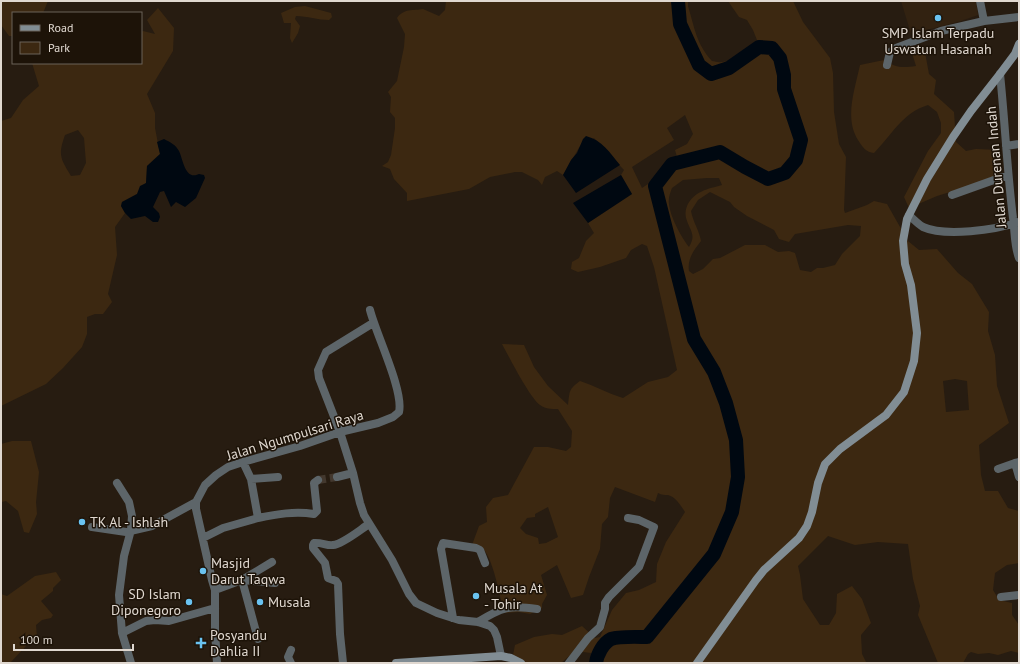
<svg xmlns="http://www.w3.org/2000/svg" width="1020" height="664" font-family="'PT Sans',sans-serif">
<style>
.built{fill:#322211}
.green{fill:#3c2811;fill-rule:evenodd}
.water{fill:#000811}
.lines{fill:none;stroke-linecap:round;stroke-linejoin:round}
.river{stroke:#000811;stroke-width:14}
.street-tunnel{stroke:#43382e;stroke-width:8;stroke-dasharray:8 4;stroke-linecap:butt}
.street{stroke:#5d6569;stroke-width:8}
.secondary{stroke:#818d94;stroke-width:8}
.poi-dot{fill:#6ac3f1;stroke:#1d1308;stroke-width:1.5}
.labels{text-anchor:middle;stroke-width:3;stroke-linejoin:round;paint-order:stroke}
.poi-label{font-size:14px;fill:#e0d8d0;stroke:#1d1308;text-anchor:start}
.street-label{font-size:14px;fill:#e0d8d0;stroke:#1d1308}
</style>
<rect width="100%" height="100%" fill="#271c11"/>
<!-- built -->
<path class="built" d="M901 1H976L978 15 961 21 911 34Z"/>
<!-- green -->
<path class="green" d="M1 1H48L43 13H13V36H9L1 25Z
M446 1H688V6C695 29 696 43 712 61 715 61 719 63 722 62 736 61 748 50 757 40L753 30 747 20 739 17 728 1H793L803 22 830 58 833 73 834 112 839 144 846 157 844 210 845 213 867 205 874 201 887 204 908 241 919 250 937 249 958 273 972 284 989 312 988 331 995 355 997 386 1009 423 979 445 981 475 985 491H998L1008 508 1019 511V563L1007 565 995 573 993 590 999 600 1012 603V615L1019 625V653L1011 651 998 655 989 653 978 654 971 652 968 654 963 663H938L918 615 920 606 913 579 908 544 878 542 855 545 828 536 798 566 800 575 803 599 820 625H829L836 613 837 594 852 586 862 599 871 623 861 635 862 654 866 662 873 663H591V653L575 651 561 663H515L513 655 515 645 534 637 552 634 562 635 582 626 595 638 600 637 612 610 626 593 639 590 656 582 657 564 666 542 685 512C681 506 676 497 668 495 664 495 662 495 658 493L655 502 615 487 610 498 608 517 602 524 600 549 589 577 583 595 571 598 557 565 541 575 547 595 542 604V608L530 614 519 612 504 613C500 598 493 555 481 547 479 546 475 545 472 545L479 526 487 522 486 507 493 498 508 495 534 447H548L566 451 571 447 572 431 558 409C551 409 545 409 540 405 530 398 509 357 502 344L524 345 534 367 548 386 568 405C570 391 568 390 580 381 595 386 607 393 623 398L648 382 668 377 677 370 654 267 647 246 642 244 631 250 626 258 600 267 578 272 571 269 572 262 579 258 586 241 594 233 588 223 632 194 621 175 624 170 594 138 580 146 563 175 557 171 545 177 542 185 538 180 522 172H515L490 177 469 189 407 201V193L394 179 390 169 382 166 388 162 391 155 395 128V118L390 112 391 97 388 92 397 81 404 47 405 34 397 18C404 8 413 11 423 9L439 16 445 10ZM685 115 693 134 687 144 675 150 677 157 669 163 650 187 648 184 642 188 632 167 674 140 667 128ZM707 178H719L722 185C708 189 694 191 687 206 685 211 685 216 687 221 691 232 696 235 689 247 681 237 670 216 669 204 668 199 670 193 672 188L683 180ZM710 192 730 202 734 207 747 216 774 230 779 239 789 242 795 234 848 225 861 226 860 236 842 254 835 265 823 268H817L811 272 800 270 795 253 789 251 778 252 765 245H745L720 258 713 259 703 269 693 274 689 271C687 259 694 250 701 241 699 230 693 222 691 211L698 200ZM955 379 967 381 969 410 946 412 943 381ZM548 507 558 537 546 543 539 544 538 538 526 534 520 528 527 518 535 517V514Z
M305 6 331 13 332 17 329 20C318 20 307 16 296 16L295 19 300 26 298 33 292 43 290 38 291 23H284L281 13 295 7Z
M158 8 174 28 173 51 147 94 155 113V128L160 154 147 166 146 183 137 194 122 202 121 206 125 213 115 227 117 255 108 294 112 302 103 314H95L87 317V334L82 347 63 368 46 384 1 406V121L11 118 23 100 39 86 32 63H141V32L143 31 155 34 147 20ZM78 130 84 138 86 163 80 175 71 176C60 158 58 155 65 135Z
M924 47 929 74 936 80 934 94 954 112 956 142 966 151 976 149 998 150 1002 176 937 196 909 208 904 197 928 151 941 133V123L937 112 928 105C902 113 892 135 874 153 866 152 863 148 858 140 844 118 855 89 860 65L884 60C896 68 902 68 916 66L911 50Z
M12 441H31L39 472 36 502 37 514 29 533 24 532 18 511 6 501 1 502V444Z
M56 572 61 580 53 588V591L41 601 53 615 51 618 42 620 36 625 37 637H30L26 646 10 663H1V594L7 596 35 576Z"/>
<!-- water -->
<path class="water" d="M586 136C602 140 610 153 620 165L576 193 563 175 571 160 577 153 583 139Z
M164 139C170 142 176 145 179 151 183 159 185 181 199 174L204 175 205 178 196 198 185 207 176 202 171 207 164 191 160 192 153 207 159 213 160 217 158 222H153L145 216 131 219 125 213 121 206 122 202 137 194 140 186 146 183 147 166 160 154 157 142Z
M621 175 632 194 588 223 573 203Z"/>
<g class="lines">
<!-- river -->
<path class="river" d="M596 663C597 655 603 643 611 639 618 636 639 637 647 637L714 554 732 512 738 477 736 440 726 403 714 372 694 339 655 186 672 164 720 152 745 167 768 179 785 173 796 160 801 140 784 89V75L780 58 772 48 759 47 729 68 711 74 699 65 680 24 678 1"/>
<!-- street-tunnel -->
<path class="street-tunnel" d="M318 480 337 477"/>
<!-- street -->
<path class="street" d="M980 1 984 21 1019 17
M887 65 890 52 896 48 941 31 984 21
M1000 74C1005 122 1007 170 1013 218 1015 231 1014 245 1019 258
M1006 146 1019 144
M952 195 1008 175
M909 215C913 219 918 224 923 227 945 237 996 230 1018 222
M243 462 251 479
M1019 462 1015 463 1019 477
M998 469 1015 463
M353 473 360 503 364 515 392 560 409 594 416 603 437 613 459 620 478 622 490 626 494 630 497 637 501 656
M278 477 251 479 258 518C277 514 295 511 314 514L317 511 314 483 318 480
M337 477 353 473 340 432 319 378 318 370 326 352 373 323
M117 483 129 502 132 516 131 530 124 556 119 595 122 633 131 663
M92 527 126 532 152 526 196 502
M203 538 223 528 258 518
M215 590 242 580 272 562
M1001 597 1019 595
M453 618 441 549 443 543 476 548 480 550 485 563
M478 622C502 607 509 605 537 609
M122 633 146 621 155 620 169 621 215 608
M258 639 242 580 275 583
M217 663 215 631V590L212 580 196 509V502L205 485 216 475 228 467 243 462 300 446 340 432 378 423 393 417 399 412C404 391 376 334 370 310
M291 663 288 657 291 650
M343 663 340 634 338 584 336 581 328 578 325 563 313 548V545L314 543C321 542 327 546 333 545 343 544 361 529 369 524
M569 663 588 638 600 627 605 609V603L609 597 639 567 654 527 639 520 628 518"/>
<!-- secondary -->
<path class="secondary" d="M396 663 501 656 511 658 521 663
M697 663 756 580 764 570 799 538 807 526 812 512 818 483 825 464 840 449 886 415 904 392 914 361 917 333 911 285 905 264 903 241 907 219 927 179 953 137 971 111 1000 74 1015 54 1019 44"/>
</g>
<!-- markers -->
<g class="poi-dot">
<circle cx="938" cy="18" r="4"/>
<circle cx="82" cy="522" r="4"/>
<circle cx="203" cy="571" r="4"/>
<circle cx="476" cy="596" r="4"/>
<circle cx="189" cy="602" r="4"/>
<circle cx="260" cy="602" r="4"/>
<path d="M199 637h4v4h4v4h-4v4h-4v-4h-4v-4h4z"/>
</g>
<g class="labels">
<!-- poi labels -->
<g class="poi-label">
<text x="938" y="38" text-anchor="middle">SMP Islam Terpadu<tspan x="938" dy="16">Uswatun Hasanah</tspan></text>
<text x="90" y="527">TK Al - Ishlah</text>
<text x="211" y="568">Masjid<tspan x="211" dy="16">Darut Taqwa</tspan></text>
<text x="484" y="593">Musala At<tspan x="484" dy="16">- Tohir</tspan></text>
<text x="181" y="599" text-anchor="end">SD Islam<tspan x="181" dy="16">Diponegoro</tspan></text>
<text x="268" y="607">Musala</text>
<text x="210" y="640">Posyandu<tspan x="210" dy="16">Dahlia II</tspan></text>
</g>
<!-- street labels -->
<g class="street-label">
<text transform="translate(996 167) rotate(-95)" y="5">Jalan Durenan Indah</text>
<text transform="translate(295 435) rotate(-17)" y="5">Jalan Ngumpulsari Raya</text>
</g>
</g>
<!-- border -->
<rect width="1020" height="664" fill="none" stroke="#e0d8d0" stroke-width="4"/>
<!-- legend -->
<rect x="12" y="12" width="130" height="52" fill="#1d1308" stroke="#6b6258"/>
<rect x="20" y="25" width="20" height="6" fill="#818d94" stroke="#6b6258"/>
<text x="48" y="32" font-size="12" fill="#e0d8d0">Road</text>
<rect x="20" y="42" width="20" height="12" fill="#3c2811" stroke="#6b6258"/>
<text x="48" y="52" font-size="12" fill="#e0d8d0">Park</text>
<!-- scale -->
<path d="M14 644v6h119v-6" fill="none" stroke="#e0d8d0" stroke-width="2"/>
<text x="20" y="644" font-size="12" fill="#e0d8d0" stroke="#1d1308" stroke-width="3" paint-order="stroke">100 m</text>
</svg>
